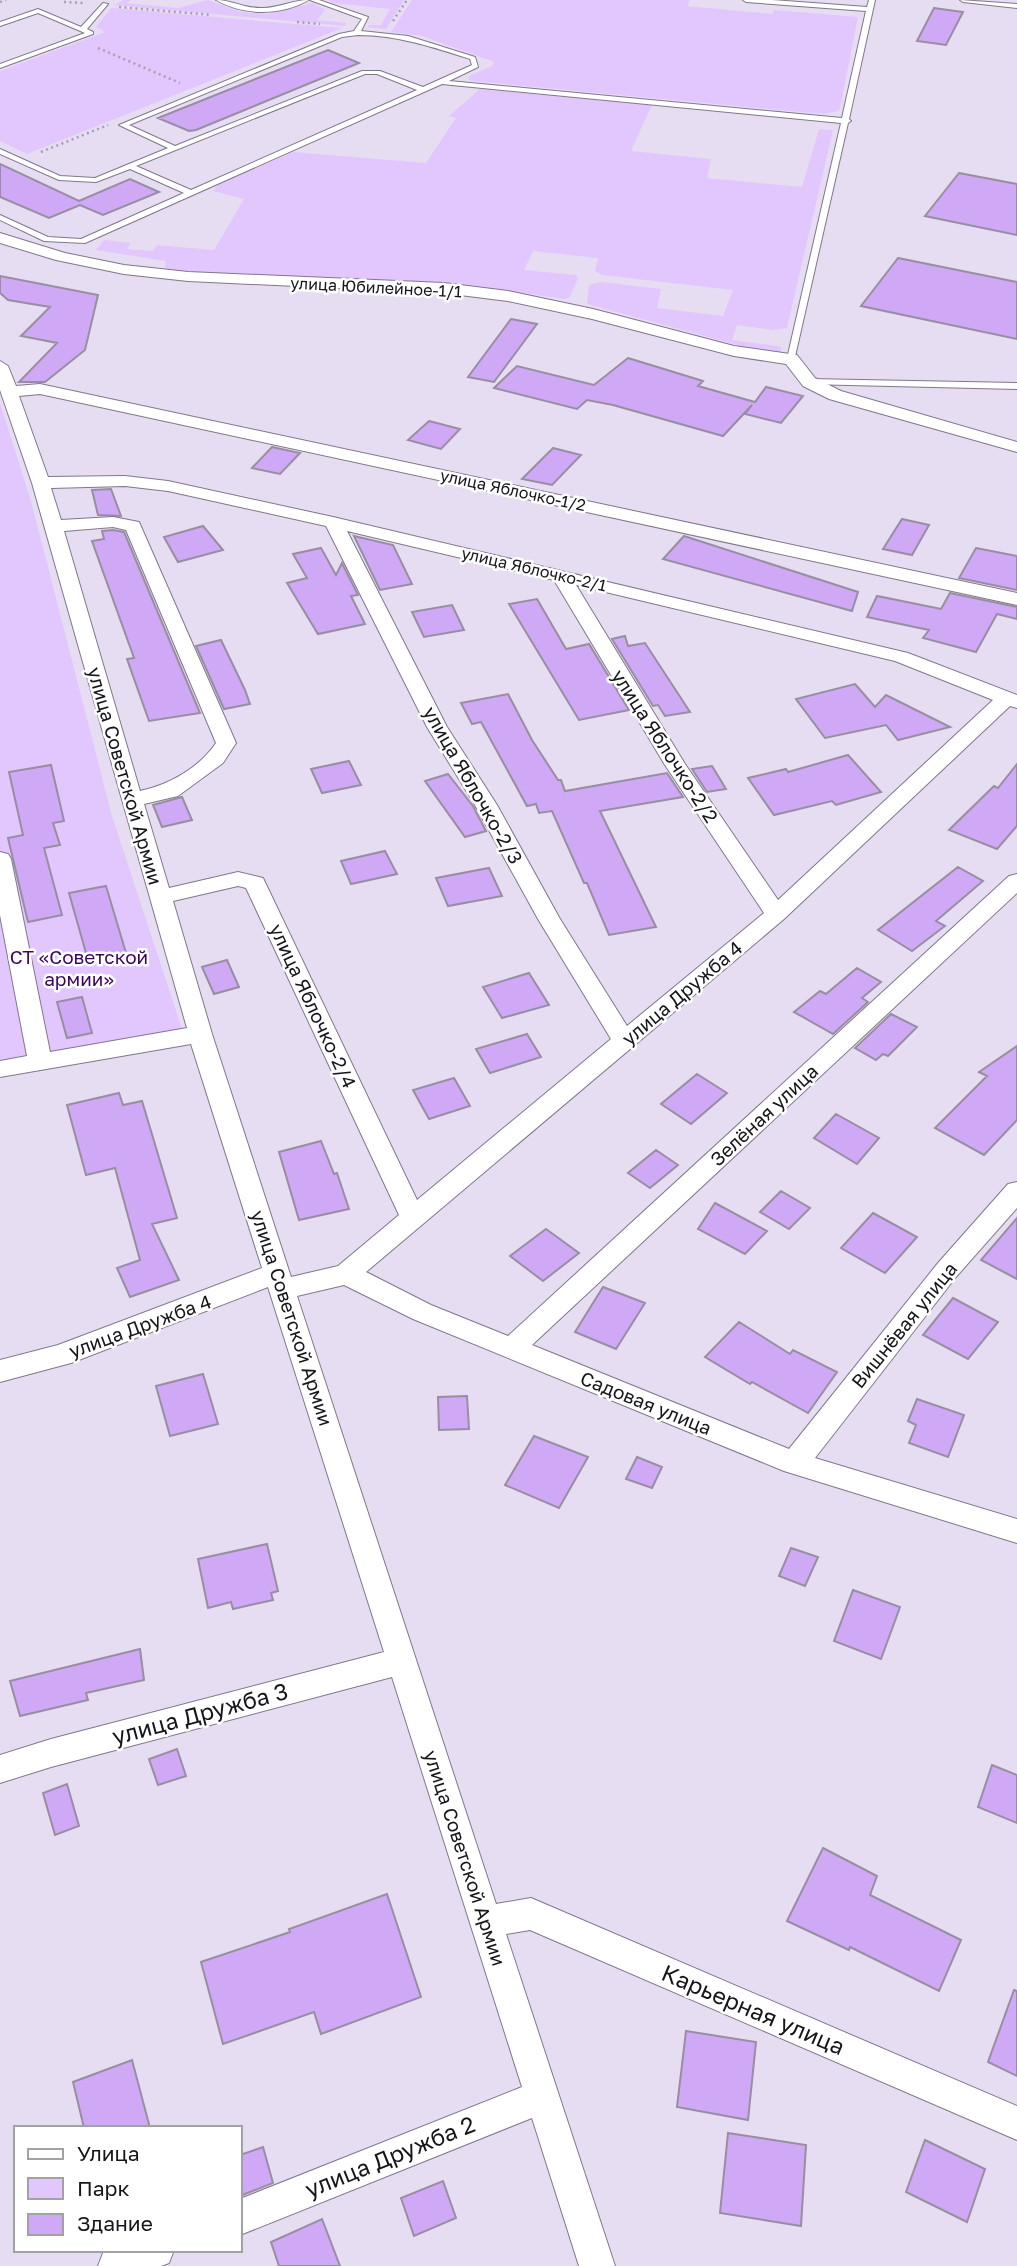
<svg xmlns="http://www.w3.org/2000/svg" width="1017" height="2266" font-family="'Golos Text',sans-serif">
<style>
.green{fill:#e1c7fe}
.building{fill:#cfa9f6;stroke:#978ea1;stroke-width:2}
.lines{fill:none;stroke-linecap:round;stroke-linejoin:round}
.service-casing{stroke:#80778a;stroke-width:2}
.minor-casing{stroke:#80778a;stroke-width:2}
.path{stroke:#a79fb0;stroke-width:2.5;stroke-dasharray:2 3.5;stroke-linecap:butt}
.service{fill:#fff;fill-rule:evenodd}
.minor{fill:#fff;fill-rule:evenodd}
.labels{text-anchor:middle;stroke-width:5;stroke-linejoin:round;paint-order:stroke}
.far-street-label{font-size:16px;fill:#17141b;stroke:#fff}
.street-label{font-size:19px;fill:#17141b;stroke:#fff}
.park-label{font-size:19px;fill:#3d0460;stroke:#fff}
.near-street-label{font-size:23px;fill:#17141b;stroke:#fff}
</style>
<rect width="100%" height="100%" fill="#e7ddf2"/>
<!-- green -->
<path class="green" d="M124 0H132L126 3 178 8 208 0 241 12 266 14 313 3 325 10 317 20 347 23 345 26 114 5Z
M328 0H404L386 29 367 27 369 25H381L390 9 333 3Z
M412 0H690L687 6 772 14 774 10 858 17 840 108 838 111 823 114 472 81 468 79 469 76 492 66 494 62 422 36 391 32Z
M111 8 342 28 27 154 0 141V71L105 32 96 27Z
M480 89 652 105 631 151 711 159 707 178 802 187 819 129 833 130 787 328 772 330 737 325 732 340 777 346 781 347V352L770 354 587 304 589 285 601 282 661 289 657 308 723 316 733 290 602 275 595 271 598 258 533 251 524 270 576 275 578 279 569 298 565 299 465 285 418 281H309L165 270 166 261 96 250 104 240 131 243 127 249 153 251 157 245 214 250 244 199 213 191 218 185 293 152 426 163 456 118 449 116Z
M0 403 31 501 112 816 182 1029 0 1062Z"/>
<!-- building -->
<path class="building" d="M934 8 963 12 946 45 917 41Z
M328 50 359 63 196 130 189 131 158 118Z
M0 164 79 201 130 179 159 192 103 215 80 205 49 218 0 197Z
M959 173 1017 184V235L925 216Z
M898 258 1017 282V339L861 306Z
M0 276 98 295 85 350 45 382H19L57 343 21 336 50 307 8 300 0 293Z
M511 319 537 324 494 382 468 377Z
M628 358 703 381 698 386 755 402 766 387 803 396 781 423 745 414 752 405 723 436 613 405 587 400 577 409 494 388 517 366 594 385Z
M429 421 460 429 441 449 408 440Z
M272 447 300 453 280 474 252 468Z
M553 448 581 455 552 485 522 479Z
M111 489 121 516 98 515 92 490Z
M902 519 929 525 912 555 883 549Z
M203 526 223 550 178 562 164 537Z
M113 530 124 532 200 713 149 721 127 659 134 658 92 541 104 539 102 531Z
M354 536 393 545 412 584 380 590Z
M684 536 858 592 852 611 663 559Z
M321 548 336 575 342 563 358 595 351 596 365 624 318 634 287 583 307 578 293 554Z
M976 548 1017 556V590L959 578Z
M950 593 1017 607V619L997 614 976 652 923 638 929 630 867 617 877 596 941 609Z
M537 599 566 649 589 644 629 710 579 720 509 604Z
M452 605 464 630 424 637 412 612Z
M625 636 628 646 645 643 690 712 665 716 658 705 653 706 612 639Z
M221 640 245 690 250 704 224 709 196 646Z
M855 684 875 707 886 695 950 727 898 740 886 725 825 738 796 699Z
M508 694 532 740 558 780H561L565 791 667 773 683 797 600 811 656 927 609 935 587 883H584L552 811 539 813 536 804 527 806 481 722 472 724 461 703Z
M848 755 881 792 836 805 832 801 774 815 748 778 786 769 788 772Z
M349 761 361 785 322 793 311 769Z
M1017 764V826L997 849 949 830 994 786 998 788Z
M51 765 64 821 53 823 60 845 44 848 62 915 28 922 8 838 23 835 9 772Z
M712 766 726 789 707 792 692 769Z
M448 774 473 806 486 831 465 837 425 781Z
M182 797 192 820 162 827 153 805Z
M385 851 397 874 351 884 341 861Z
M958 867 983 881 936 921 945 926 912 951 878 930Z
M489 868 502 896 448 906 436 878Z
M106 886 126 953 88 960 69 893Z
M227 960 239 987 214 994 202 967Z
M857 968 881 982 862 998 868 1002 833 1034 794 1012 820 991 826 994Z
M529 973 549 1005 502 1018 483 987Z
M82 997 92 1033 67 1038 57 1002Z
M891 1014 917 1027 888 1056 883 1054 876 1060 855 1048Z
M527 1034 541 1057 490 1073 476 1049Z
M1017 1046V1120L984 1155 935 1128 987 1076 979 1072Z
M697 1074 727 1093 691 1124 661 1104Z
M454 1078 470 1106 429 1119 413 1090Z
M119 1093 123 1105 142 1101 177 1218 152 1224 179 1280 130 1297 117 1268 140 1260 115 1168 86 1175 67 1105Z
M836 1114 879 1138 857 1164 814 1138Z
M321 1141 334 1174 337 1173 349 1209 299 1220 279 1152Z
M656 1150 678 1165 650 1188 628 1173Z
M781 1191 810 1208 789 1229 760 1212Z
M715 1203 767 1231 745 1254 698 1229Z
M873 1213 917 1237 885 1273 841 1248Z
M1017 1218V1279L981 1260Z
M546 1229 579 1253 543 1281 510 1256Z
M603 1287 645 1303 616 1349 575 1332Z
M953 1298 998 1322 968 1359 923 1335Z
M739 1322 790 1354 793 1350 837 1372 808 1413 752 1382 750 1384 705 1357Z
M203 1374 218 1424 170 1436 156 1386Z
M467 1396 469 1429 439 1430 438 1397Z
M917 1399 964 1415 948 1457 909 1443 916 1425 908 1421Z
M534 1436 588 1457 559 1508 505 1485Z
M637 1457 662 1467 652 1488 626 1479Z
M267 1544 278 1591 271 1593 273 1600 233 1609 231 1602 208 1608 198 1559Z
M791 1548 818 1557 805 1586 779 1576Z
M853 1590 900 1607 881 1659 834 1641Z
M140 1649 144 1680 86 1693 88 1700 20 1716 10 1681Z
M177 1749 186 1776 158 1785 149 1759Z
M992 1765 1017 1775V1823L978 1807Z
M67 1784 79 1826 55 1835 43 1793Z
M823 1848 877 1876 870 1895 961 1940 939 1991 850 1947 849 1950 787 1921Z
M387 1894 421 1997 321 2034 314 2012 223 2044 201 1962 290 1932 289 1929Z
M1014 1990 1017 1991V2076L988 2062Z
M686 2031 756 2042 748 2120 677 2107Z
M132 2060 150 2128H84L73 2082Z
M728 2133 806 2145 801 2226 720 2213Z
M925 2140 985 2169 967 2222 906 2192Z
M263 2147 273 2183 240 2196V2155Z
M443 2181 456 2218 414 2236 401 2198Z
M322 2219 340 2266H279L271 2242Z"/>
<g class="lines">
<defs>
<path id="service" d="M216 0C231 0 244 8 260 8 277 9 292 0 309 0 281 16 244 16 216 0Z
M310 0H319L368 17 361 31 408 36 475 57 478 67 449 81 842 118 866 11 746 2 743 0H772L867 7 869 0H875L849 119 851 121 848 123 794 361 787 359 841 123 442 84 85 243 44 241 0 220V215L48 237 81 239 184 193 130 169 96 182 59 180 0 154V149L60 176 95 178 168 148 119 125 339 34 354 31 362 19ZM358 35C397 35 433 47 470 59L472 65 423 87 380 71H362L175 146 129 125 342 37ZM365 74H377L417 90 191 190 136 166Z
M960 0 1017 4V8L963 2Z
M103 3 108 4 87 29 93 32V34L0 68V64L85 33 38 13 0 26V22L38 9 81 27Z
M809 379 1017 383V389L806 384V380Z"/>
<path id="minor" d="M0 233 65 253 124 265 188 272 444 283 508 291 593 309 734 346 797 355 815 378 841 391 1017 442V452L829 399 803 386 786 364 734 356 592 319 508 301 444 293 188 281 124 274 56 260 0 243Z
M0 361 8 366 16 386 40 384 1017 593V605L40 394 19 396 48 477 125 476 168 481 333 517 908 653 1017 695V708L1010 706 784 919 366 1272 431 1305 508 1336 1009 876 1017 874V893L532 1345 789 1449 938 1263 1008 1184 1017 1182V1208L956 1277 815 1458 1017 1519V1543L784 1471 413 1319 344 1285 297 1296 496 1904 531 1898 1017 2106V2140L530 1930 506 1934 615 2266H579L532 2118 240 2235V2199L522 2087 392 1677 51 1767 0 1783V1755L51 1739 384 1652 268 1287 71 1363 0 1382V1360L58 1345 262 1268 191 1044 0 1077V1061L27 1056 0 915V852L8 854 11 859 50 1052 187 1028 32 483 0 390ZM125 486 168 491 326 526 427 727 475 805 538 919 611 1039 417 1200 263 878 238 872 169 888 144 804 178 796 223 763 236 743 139 522 113 517 61 520 51 488ZM113 527 126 530 216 743C199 768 169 785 140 791L64 531ZM347 531 554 580 665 765 764 913 627 1026 560 919 497 805 447 727ZM576 585 895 661 993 700 778 900 685 764ZM238 886 246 888 399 1215 338 1266 291 1277 212 1034 173 901Z
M110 2250H174L169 2263 161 2266H98L103 2253Z"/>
</defs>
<!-- service casing -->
<use href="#service" class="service-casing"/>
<!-- minor casing -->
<use href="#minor" class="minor-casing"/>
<!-- path -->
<path class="path" d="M0 2 6 0
M64 2 83 3
M119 7 212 15
M393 21 407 0
M297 22 320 24
M98 48 180 83
M41 152 108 125"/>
<!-- service -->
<use href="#service" class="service"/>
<!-- minor -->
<use href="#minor" class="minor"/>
</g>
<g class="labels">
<!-- far-street labels -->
<g class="far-street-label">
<text transform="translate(376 287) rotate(3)" y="6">улица Юбилейное-1/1</text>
<text transform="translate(513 490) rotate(12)" y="6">улица Яблочко-1/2</text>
<text transform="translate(534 569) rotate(13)" y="6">улица Яблочко-2/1</text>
</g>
<!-- street labels -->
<g class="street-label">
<text transform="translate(665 746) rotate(57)" y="7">улица Яблочко-2/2</text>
<text transform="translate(125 776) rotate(74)" y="7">улица Советской Армии</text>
<text transform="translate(473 785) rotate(60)" y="7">улица Яблочко-2/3</text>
<text transform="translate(682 993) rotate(-40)" y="7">улица Дружба 4</text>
<text transform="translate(313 1006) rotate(65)" y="7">улица Яблочко-2/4</text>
<text transform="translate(764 1115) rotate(-43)" y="7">Зелёная улица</text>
<text transform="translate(292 1318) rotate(72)" y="7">улица Советской Армии</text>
<text transform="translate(904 1325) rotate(-51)" y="7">Вишнёвая улица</text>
<text transform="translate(140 1326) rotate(-20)" y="7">улица Дружба 4</text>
<text transform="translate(646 1403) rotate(22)" y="7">Садовая улица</text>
<text transform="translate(465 1858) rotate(72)" y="7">улица Советской Армии</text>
</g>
<!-- park labels -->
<g class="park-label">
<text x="79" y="964">СТ «Советской<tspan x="79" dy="22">армии»</tspan></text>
</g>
<!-- near-street labels -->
<g class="near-street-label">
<text transform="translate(200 1714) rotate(-15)" y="8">улица Дружба 3</text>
<text transform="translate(753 2010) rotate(23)" y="8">Карьерная улица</text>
<text transform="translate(390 2157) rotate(-22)" y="8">улица Дружба 2</text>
</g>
</g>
<!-- legend -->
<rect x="14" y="2126" width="228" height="126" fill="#ffffff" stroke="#a2a1a4" stroke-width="2"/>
<rect x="28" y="2149" width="35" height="10" fill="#ffffff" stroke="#a2a1a4" stroke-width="2"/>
<text x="77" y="2161" font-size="21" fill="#17141b">Улица</text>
<rect x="28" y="2178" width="35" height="21" fill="#e1c7fe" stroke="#a2a1a4" stroke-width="2"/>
<text x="77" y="2196" font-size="21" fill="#17141b">Парк</text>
<rect x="28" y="2214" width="35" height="21" fill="#cfa9f6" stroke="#a2a1a4" stroke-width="2"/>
<text x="77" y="2231" font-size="21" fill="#17141b">Здание</text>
</svg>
